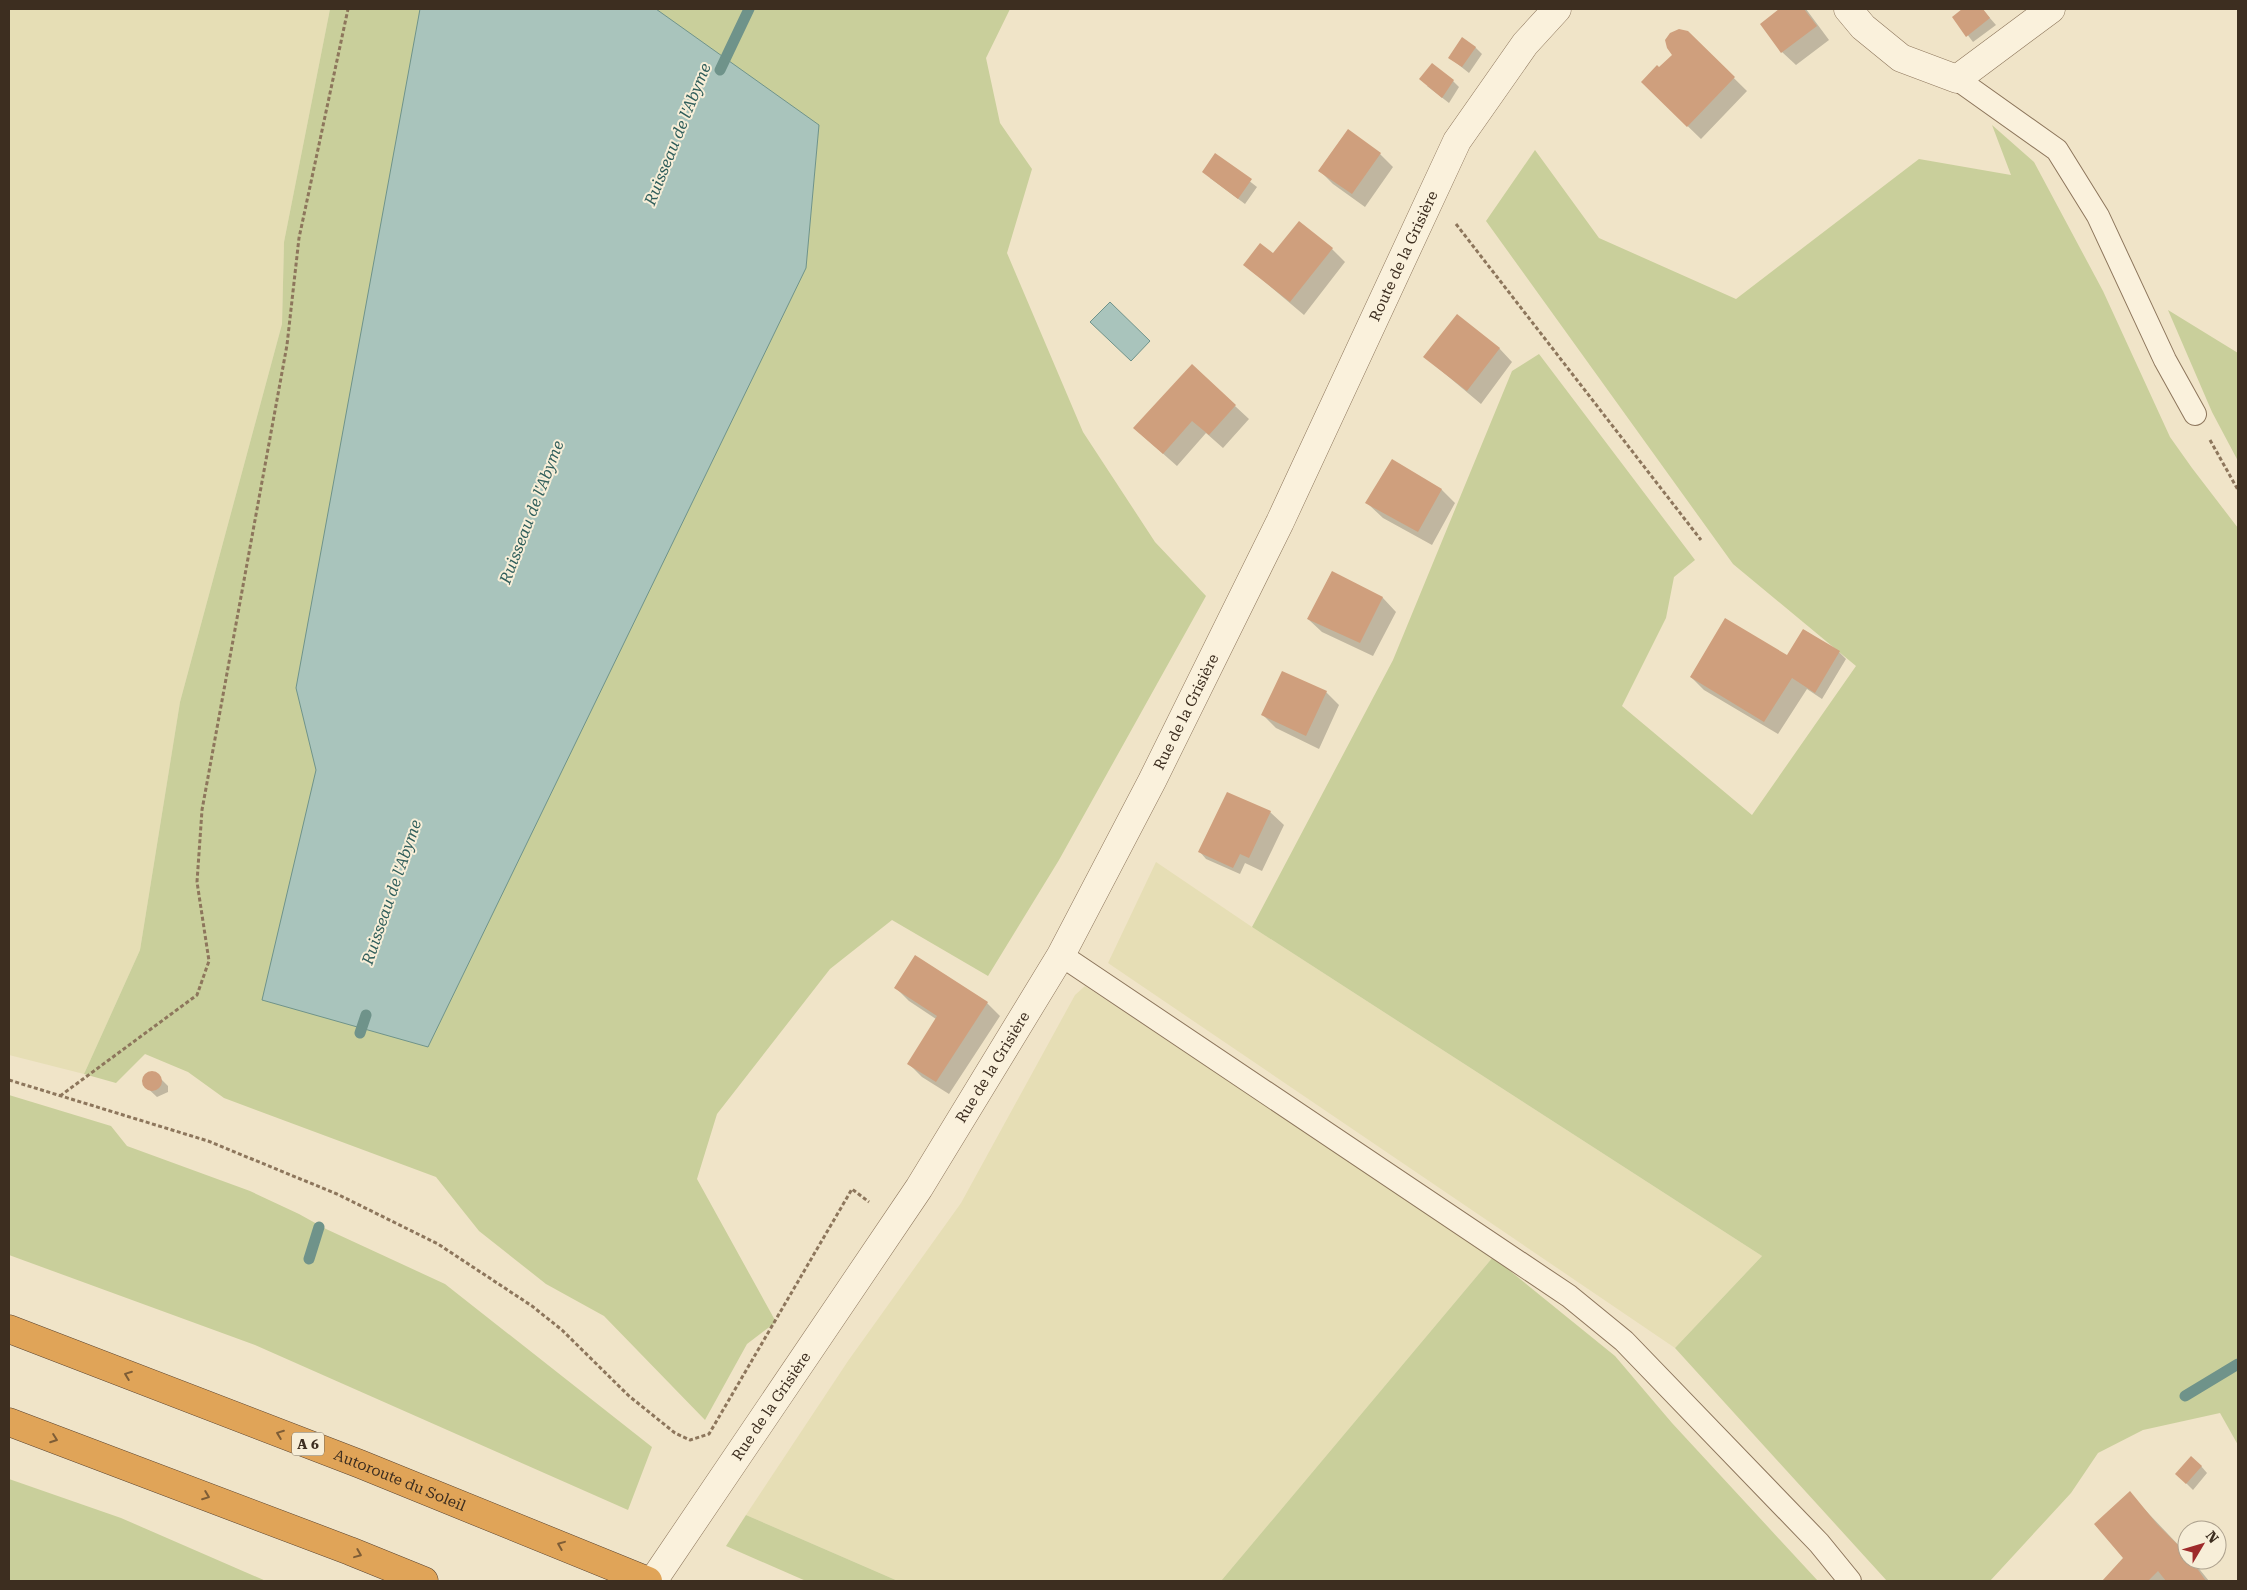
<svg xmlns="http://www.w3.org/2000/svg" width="2247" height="1590" font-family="'Roboto Serif',serif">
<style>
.farmland{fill:#e6deb5}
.green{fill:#c9cf9b}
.water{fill:#a9c4bc;stroke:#6f938a}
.shadow{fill:#0003}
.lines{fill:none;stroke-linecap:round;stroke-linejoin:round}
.stream{stroke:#6f938a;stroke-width:11}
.building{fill:#cf9f7d}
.lane-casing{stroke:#8d765c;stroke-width:24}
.street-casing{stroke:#8d765c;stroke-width:29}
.highway-casing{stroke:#5b4430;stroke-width:29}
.path{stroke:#8d765c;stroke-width:3;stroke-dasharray:4 2.5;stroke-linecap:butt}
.lane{stroke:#faf1dc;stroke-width:22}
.street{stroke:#faf1dc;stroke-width:28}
.highway{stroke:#e0a458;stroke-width:28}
.oneway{stroke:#7e5d36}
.labels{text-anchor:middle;stroke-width:4;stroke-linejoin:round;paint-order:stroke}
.shield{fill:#f7eed8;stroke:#756857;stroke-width:1}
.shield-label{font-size:14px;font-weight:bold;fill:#3d2e20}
.street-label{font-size:15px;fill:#3d2e20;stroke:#f7eed8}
.water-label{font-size:16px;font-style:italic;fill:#2f5d5a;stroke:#f7eed8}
</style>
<rect width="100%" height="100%" fill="#f0e4c8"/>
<!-- farmland -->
<path class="farmland" d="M9 9H330L284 242 282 324 180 702 140 950 84 1074 9 1055Z
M1156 862 1252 927 1762 1256 1675 1348 1108 963Z
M1085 986 1493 1257 1221 1581H898L746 1515 848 1361 961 1203 1075 995Z"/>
<!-- green -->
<path class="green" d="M330 9H1010L986 58 1000 123 1032 169 1007 253 1083 432 1155 542 1206 596 1059 860 988 976 892 920 830 969 717 1114 697 1179 776 1322 747 1344 705 1420 604 1316 546 1284 479 1231 436 1177 224 1098 188 1072 145 1054 116 1083 84 1074 140 950 180 702 282 324 284 242Z
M1992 125 2034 162 2103 291 2170 437 2192 468 2238 528V1445L2220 1413 2143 1430 2098 1453 2071 1493 1990 1581H1887L1675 1348 1762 1256 1252 927 1393 660 1512 371 1539 354 1695 560 1674 577 1666 618 1622 706 1752 815 1856 666 1733 564 1486 221 1535 150 1599 238 1736 299 1919 159 2011 175Z
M2168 310 2238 353V461L2212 412Z
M9 1095 111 1126 127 1146 250 1191 299 1214 326 1229 445 1284 652 1447 628 1510 255 1345 9 1255Z
M1493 1257 1615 1356 1672 1423 1818 1581H1221Z
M9 1479 121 1518 266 1581H9Z
M746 1515 898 1581H806L726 1546Z"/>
<!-- water -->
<path class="water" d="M420 9H656L819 125 806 268 428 1047 262 1000 316 770 296 688Z
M1110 302 1150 341 1131 361 1090 322Z"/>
<!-- shadow -->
<path class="shadow" d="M1781 9H1806L1829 40 1796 65 1782 52 1761 24Z
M1964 9H1982L1996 25 1973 42 1954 17Z
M1687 32 1747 91 1701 139 1642 82 1674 55Z
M1475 47 1482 54 1469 73 1450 58Z
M1453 81 1459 87 1449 103 1427 86Z
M1380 154 1393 167 1365 207 1333 184 1320 171Z
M1216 155 1257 187 1245 204 1210 178Z
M1332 249 1345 262 1304 315 1245 265 1274 254Z
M1499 348 1512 362 1481 404 1425 357Z
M1235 406 1249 419 1223 448 1206 433 1177 466 1134 428Z
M1411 473 1442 490 1455 503 1432 545 1383 518 1367 503Z
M1332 572 1383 598 1396 612 1373 656 1322 632 1308 619Z
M1804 630 1839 652 1846 659 1822 699 1807 689 1778 734 1704 690 1691 677 1793 661Z
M1326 692 1339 705 1319 749 1276 728 1263 715Z
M1270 812 1284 825 1262 871 1245 863 1240 874 1206 859 1200 852Z
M896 988 987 1003 1000 1016 949 1094 922 1077 909 1064 936 1019 909 1001Z
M154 1072 168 1086V1092L157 1097 143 1084V1079L148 1073Z
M2201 1466 2207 1473 2193 1490 2177 1474Z
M2129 1493 2187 1554V1560H2192L2209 1581H2104L2125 1558Z"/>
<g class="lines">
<!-- stream -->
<path class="stream" d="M720 70 749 9
M360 1033 366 1015
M309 1259 319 1227
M2185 1396 2238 1364"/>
</g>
<!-- building -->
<path class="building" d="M1779 9H1804L1817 26 1781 53 1760 24Z
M1962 9H1983L1990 18 1966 37 1952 17Z
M1679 29 1688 31 1735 77 1687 127 1641 82 1657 65 1659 67 1672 55 1667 48 1665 40 1670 33Z
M1462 37 1476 47 1462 67 1448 58Z
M1432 63 1454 80 1442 98 1419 79Z
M1348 129 1381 153 1352 194 1318 171Z
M1215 153 1252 179 1238 199 1202 172Z
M1299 221 1333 248 1290 302 1243 265 1260 243 1273 253Z
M1457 314 1500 348 1467 391 1423 357Z
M1192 364 1236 405 1209 435 1192 421 1163 454 1133 428Z
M1392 459 1442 489 1418 532 1365 503Z
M1332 571 1383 597 1360 643 1307 619Z
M1725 618 1787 655 1803 629 1840 651 1815 693 1792 678 1764 722 1690 677Z
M1282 671 1327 691 1306 736 1261 715Z
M1227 792 1271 811 1249 858 1240 854 1233 868 1198 852Z
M915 955 988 1002 936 1082 907 1064 937 1016 894 988Z
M142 1081a10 10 0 1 1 20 0a10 10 0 1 1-20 0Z
M2191 1456 2202 1466 2186 1484 2175 1474Z
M2130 1491 2157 1524 2186 1553 2187 1560H2191L2206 1581H2166L2158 1571 2148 1581H2102L2123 1558 2094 1524Z"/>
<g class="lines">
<defs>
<path id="lane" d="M1957 79 2057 150 2098 216 2165 360 2195 414
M1061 955 1569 1296 1624 1341 1819 1543 1850 1581"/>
<g id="street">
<path d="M1848 9 1863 27 1901 58 1957 79 2051 9"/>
<path id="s1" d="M653 1581 919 1188 1061 955 1152 781 1280 522 1457 141 1525 44 1557 9"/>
</g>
<g id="highway">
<path id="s2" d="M9 1329 360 1464 648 1581"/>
<path d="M9 1422 350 1551 424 1581"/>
</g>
</defs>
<!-- lane casing -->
<use href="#lane" class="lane-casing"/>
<!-- street casing -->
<use href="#street" class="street-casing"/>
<!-- highway casing -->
<use href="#highway" class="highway-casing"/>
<!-- path -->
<path class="path" d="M1456 224 1701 540
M2210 440 2238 490
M9 1080 208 1141 337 1194 438 1244 532 1306 562 1330 629 1396 675 1433 690 1440 709 1434 852 1189 869 1202
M60 1096 197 995 209 961 197 882 202 810 287 345 299 238 348 9"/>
<!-- lane -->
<use href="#lane" class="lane"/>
<!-- street -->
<use href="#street" class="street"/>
<!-- highway -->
<use href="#highway" class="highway"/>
</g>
<!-- one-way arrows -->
<defs><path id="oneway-chevron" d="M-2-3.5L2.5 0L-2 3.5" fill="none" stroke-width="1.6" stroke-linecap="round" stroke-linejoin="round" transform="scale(1.25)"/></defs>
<g class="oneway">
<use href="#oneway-chevron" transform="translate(128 1375) rotate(-159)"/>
<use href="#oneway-chevron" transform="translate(280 1434) rotate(-159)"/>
<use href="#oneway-chevron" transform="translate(54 1439) rotate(20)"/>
<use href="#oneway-chevron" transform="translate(206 1496) rotate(21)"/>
<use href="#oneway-chevron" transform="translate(561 1545) rotate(-158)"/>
<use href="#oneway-chevron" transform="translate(358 1554) rotate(22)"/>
</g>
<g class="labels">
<!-- shield labels -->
<rect class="shield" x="292" y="1432.5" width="32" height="23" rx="4"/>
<g class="shield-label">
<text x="308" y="1449">A 6</text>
</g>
<!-- street labels -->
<g class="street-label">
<text dy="5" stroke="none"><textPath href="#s1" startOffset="1526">Route de la Grisière</textPath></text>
<text dy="5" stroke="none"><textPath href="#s1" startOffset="1021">Rue de la Grisière</textPath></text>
<text dy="5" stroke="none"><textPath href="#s1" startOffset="616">Rue de la Grisière</textPath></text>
<text dy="5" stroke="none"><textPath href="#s1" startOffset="211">Rue de la Grisière</textPath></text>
<text dy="5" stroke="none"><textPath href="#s2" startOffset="419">Autoroute du Soleil</textPath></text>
</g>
<!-- water labels -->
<g class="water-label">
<text transform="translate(677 134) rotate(-68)" y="6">Ruisseau de l'Abyme</text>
<text transform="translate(531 512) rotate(-69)" y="6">Ruisseau de l'Abyme</text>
<text transform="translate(391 892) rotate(-71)" y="6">Ruisseau de l'Abyme</text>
</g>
</g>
<!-- border -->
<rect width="2247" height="1590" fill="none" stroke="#3d2e20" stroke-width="20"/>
<!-- north arrow -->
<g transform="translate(2202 1545) rotate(52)"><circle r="24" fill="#f7eed8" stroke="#ada18e"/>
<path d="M0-4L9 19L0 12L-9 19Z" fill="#9e2a2b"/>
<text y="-8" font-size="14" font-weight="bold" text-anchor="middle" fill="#3d2e20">N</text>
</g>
</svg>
